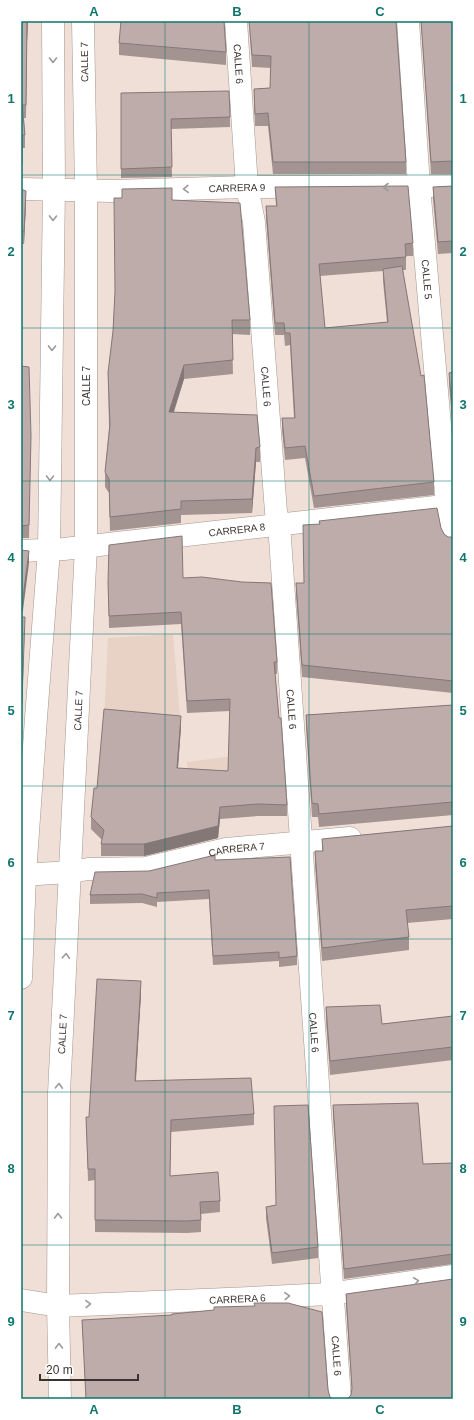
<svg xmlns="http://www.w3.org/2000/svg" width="474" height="1420" font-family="Helvetica,sans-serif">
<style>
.built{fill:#e8d1c5}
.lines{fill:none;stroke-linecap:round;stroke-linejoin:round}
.minor-casing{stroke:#a5968e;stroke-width:23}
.tertiary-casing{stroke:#a5968e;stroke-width:23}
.minor{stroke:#fff;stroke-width:22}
.tertiary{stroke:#fff;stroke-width:22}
.wall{fill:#a39492;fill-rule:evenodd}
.shaded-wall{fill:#847877}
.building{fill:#bdacaa;stroke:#847877}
.oneway{stroke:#9c9a98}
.grid{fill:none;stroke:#0f766e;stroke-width:1;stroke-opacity:0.55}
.labels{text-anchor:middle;stroke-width:3.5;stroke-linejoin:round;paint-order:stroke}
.street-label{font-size:10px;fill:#3a3430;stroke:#fff}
.neatline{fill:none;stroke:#0f766e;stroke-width:1.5}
.grid-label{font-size:13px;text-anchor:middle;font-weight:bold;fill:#0f766e}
</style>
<rect width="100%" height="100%" fill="#efdfd7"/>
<!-- built -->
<path class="built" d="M173 634 180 716 104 721 108 638Z
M281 750 189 786 187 762Z"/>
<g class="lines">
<defs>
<g id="minor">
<path id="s1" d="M236 21 247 187 254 222 276 512 279 524 340 1399"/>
<path id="s2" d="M408 21 419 186 447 505 453 537"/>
<path id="s3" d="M21 189 112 191 247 187 453 186"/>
<path id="s4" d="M21 551 64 549 453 505"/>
<path id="s5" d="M21 875 71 872 88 869 146 868 226 849 350 838"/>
<path id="s6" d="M21 1300 58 1306 251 1298 329 1294 453 1276"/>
</g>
<g id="tertiary">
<path d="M21 978 25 875 36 718 49 550 54 189 53 21"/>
<path id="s7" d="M60 1399 58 1306 59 1093 86 546V190L83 21"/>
</g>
</defs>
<!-- minor casing -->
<use href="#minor" class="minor-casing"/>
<!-- tertiary casing -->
<use href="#tertiary" class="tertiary-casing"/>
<!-- minor -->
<use href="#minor" class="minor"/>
<!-- tertiary -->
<use href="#tertiary" class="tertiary"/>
</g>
<!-- wall -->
<path class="wall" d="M21 21H28L27 42 26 118H24L25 135V148H22V177H21Z
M249 21H396L406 162V174H273L268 126H255L254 101V89L270 88 271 68 252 67Z
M421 21H453V174H431Z
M119 43 226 52V65L119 55Z
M121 93 230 117V127L171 129 172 177 121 178Z
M453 186V253L438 254 433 199V187Z
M275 187 413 243V256H406V270H403L434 482V495L314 508 305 458 285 460 282 430V418H294L290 345 285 346 284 335H275L266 218V206H276ZM383 271V281L387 322 325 328 320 276Z
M21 189 26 203 24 244H21Z
M172 200 250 320V335L232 334 233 374 184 379 174 412 260 447V462H256L252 513 181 515V523L110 531 109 493 105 487V472L109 428 108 373 113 331 115 294Z
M21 366 31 436 29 538H21Z
M453 372V430L449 384V373Z
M319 521 441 528 444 534 448 537H453V693L302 677 296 595V583H304L319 524Z
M183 578 277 662V674H275L287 805V816H258L220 819 218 838 144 856H101V844L102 840 91 829V817L97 788 181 727 178 768 228 771 230 711 187 713 181 624 109 628 108 582Z
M453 705V815L319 827 318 817H312L306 728V715Z
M453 826V919L407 923 409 937V950L322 961 315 865V851H322V839Z
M215 860 297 956V965L279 967V961L213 965 209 899 157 902V907L142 903 90 904V895L149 871Z
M141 993 136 1081 254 1114V1125L171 1132 170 1176 220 1201V1212L201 1214V1232L187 1233 95 1232V1180L88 1181 86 1117H89Z
M326 1007 382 1024 453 1016V1060L330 1075 326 1020Z
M333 1105 423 1164 453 1163V1264L344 1279 333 1115Z
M275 1205 318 1247V1258L272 1264 266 1218V1207Z
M453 1279 351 1395 352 1391 346 1304V1294Z
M82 1320 328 1390 330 1397 333 1399H86Z"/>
<!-- shaded-wall -->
<path class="shaded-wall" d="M27 21H28L27 42 26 118 27 29Z
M21 164H22V177H21Z
M26 191V203L24 244V231Z
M184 365V379L169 426V412Z
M256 448V462L252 513V499Z
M29 551V563L23 610 21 619V606Z
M25 617 22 712 21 720V707Z
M181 716V727L177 780V768Z
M220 807V819L218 838 144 856V844Z
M141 981V993L135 1093V1081Z"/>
<!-- building -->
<path class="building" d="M21 21H27L26 105H22L25 135H22V164H21Z
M121 21H224L226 52 119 43Z
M249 21H396L406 162H273L268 113 255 114 254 89 270 88 271 56 252 55Z
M421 21H453V161L431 162Z
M229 91 230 117 171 119 172 167 121 169V93Z
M408 186 413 243 405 244 406 257 319 264 325 328 388 322 383 269 402 266 421 376 424 375 434 482 314 496 305 446 285 448 282 418H295L290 333H285L284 323H275L266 206H277L275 187Z
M453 186V241L438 242 433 187Z
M172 188V200L240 203 250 320H232L233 360 184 365 169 412 257 415 260 447 256 448 252 499 181 501V509L110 517 109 479 105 472 110 425 108 373 113 331 115 291 114 198H122V189Z
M21 189 26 191 24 231H21Z
M21 366 29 367 31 436 29 525 21 526Z
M453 372V419L449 373Z
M437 508 441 528 444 534 448 537H453V681L302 665 296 583H304L303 525 320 524 319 521Z
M182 536 183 578 202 577 242 582 271 583 277 662H274L279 718H281L287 805 258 804 220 807 218 826 144 844H101L104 830 91 817 94 788H97L104 709 181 716 177 768 228 771 230 699 187 701 181 612 109 616 108 582 109 545Z
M21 550 29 551 23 597 21 606Z
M21 617H25L22 699 21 707Z
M453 705V802L319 814 318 804 312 803 306 715Z
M453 826V906L406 910 409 937 322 948 315 851H323L322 839Z
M215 855V860L290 857 297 956 279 958V952L213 956 209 890 157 893V898L142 894 90 895 95 872 149 871Z
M97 979 141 981 135 1081 251 1078 254 1114 171 1120 170 1176 218 1172 220 1201 200 1202 201 1220 187 1221 95 1220V1169H88L86 1117H89Z
M380 1005 382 1024 453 1016V1047L330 1061 326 1007Z
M418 1103 423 1164 453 1163V1254L344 1269 333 1105Z
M308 1105 318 1247 272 1253 266 1207 276 1205 274 1106Z
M453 1279V1399H347L351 1395 352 1388 346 1294Z
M254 1303H288L322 1312 328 1390 330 1397 333 1399H86L82 1320 172 1315V1314L214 1310V1307L255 1306Z"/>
<!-- one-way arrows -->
<defs><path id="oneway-chevron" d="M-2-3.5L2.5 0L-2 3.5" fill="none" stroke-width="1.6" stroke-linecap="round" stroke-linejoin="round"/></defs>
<g class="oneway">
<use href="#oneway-chevron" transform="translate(53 60) rotate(90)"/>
<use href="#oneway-chevron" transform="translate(386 187) rotate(180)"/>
<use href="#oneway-chevron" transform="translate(186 189) rotate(178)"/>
<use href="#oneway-chevron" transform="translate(53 218) rotate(91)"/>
<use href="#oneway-chevron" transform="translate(52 348) rotate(91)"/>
<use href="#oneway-chevron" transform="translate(50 478) rotate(91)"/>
<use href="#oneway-chevron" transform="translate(66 956) rotate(-87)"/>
<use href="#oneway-chevron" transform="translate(59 1086) rotate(-87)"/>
<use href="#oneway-chevron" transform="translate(58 1216) rotate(-90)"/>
<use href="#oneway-chevron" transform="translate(416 1281) rotate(-8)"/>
<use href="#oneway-chevron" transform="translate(287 1296) rotate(-3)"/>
<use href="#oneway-chevron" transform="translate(88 1304) rotate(-2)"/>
<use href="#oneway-chevron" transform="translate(59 1346) rotate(-91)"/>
</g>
<!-- grid -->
<path class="grid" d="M165 21V1399M309 21V1399M21 175H453M21 328H453M21 481H453M21 634H453M21 786H453M21 939H453M21 1092H453M21 1245H453"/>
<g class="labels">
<!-- street labels -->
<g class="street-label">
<text transform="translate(84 62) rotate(-91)" y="4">CALLE 7</text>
<text dy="4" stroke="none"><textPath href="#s1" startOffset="43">CALLE 6</textPath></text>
<text dy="4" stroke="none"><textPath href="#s3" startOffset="216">CARRERA 9</textPath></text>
<text dy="4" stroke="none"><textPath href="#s2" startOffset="259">CALLE 5</textPath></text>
<text transform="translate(86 386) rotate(-90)" y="4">CALLE 7</text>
<text dy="4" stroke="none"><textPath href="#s1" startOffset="367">CALLE 6</textPath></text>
<text dy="4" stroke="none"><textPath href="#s4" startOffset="217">CARRERA 8</textPath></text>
<text dy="4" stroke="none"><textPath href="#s7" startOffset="689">CALLE 7</textPath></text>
<text dy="4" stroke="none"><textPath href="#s1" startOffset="691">CALLE 6</textPath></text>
<text dy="4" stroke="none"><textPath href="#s5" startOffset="218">CARRERA 7</textPath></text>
<text dy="4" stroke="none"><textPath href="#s1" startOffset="1015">CALLE 6</textPath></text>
<text dy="4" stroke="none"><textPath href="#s7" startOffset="365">CALLE 7</textPath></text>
<text dy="4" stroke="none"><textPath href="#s6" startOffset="217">CARRERA 6</textPath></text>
<text dy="4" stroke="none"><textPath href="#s1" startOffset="1339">CALLE 6</textPath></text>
</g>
</g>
<!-- border -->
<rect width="474" height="1420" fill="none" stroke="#ffffff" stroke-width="44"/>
<!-- scale -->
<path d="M40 1374v6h98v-6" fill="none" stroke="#3a3430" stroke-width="2"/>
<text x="46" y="1374" font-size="12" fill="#3a3430" stroke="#ffffff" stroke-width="3" paint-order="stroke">20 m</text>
<rect x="22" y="22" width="430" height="1376" class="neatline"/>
<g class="grid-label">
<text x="94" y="16">A</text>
<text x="237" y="16">B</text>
<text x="380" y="16">C</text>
<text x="11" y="103">1</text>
<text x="463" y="103">1</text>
<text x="11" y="256">2</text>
<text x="463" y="256">2</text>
<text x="11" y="409">3</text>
<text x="463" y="409">3</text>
<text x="11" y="562">4</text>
<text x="463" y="562">4</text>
<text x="11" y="715">5</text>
<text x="463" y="715">5</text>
<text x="11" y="867">6</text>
<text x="463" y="867">6</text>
<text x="11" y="1020">7</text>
<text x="463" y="1020">7</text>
<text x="11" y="1173">8</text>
<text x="463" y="1173">8</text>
<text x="11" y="1326">9</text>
<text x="463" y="1326">9</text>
<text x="94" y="1414">A</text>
<text x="237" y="1414">B</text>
<text x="380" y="1414">C</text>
</g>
</svg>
